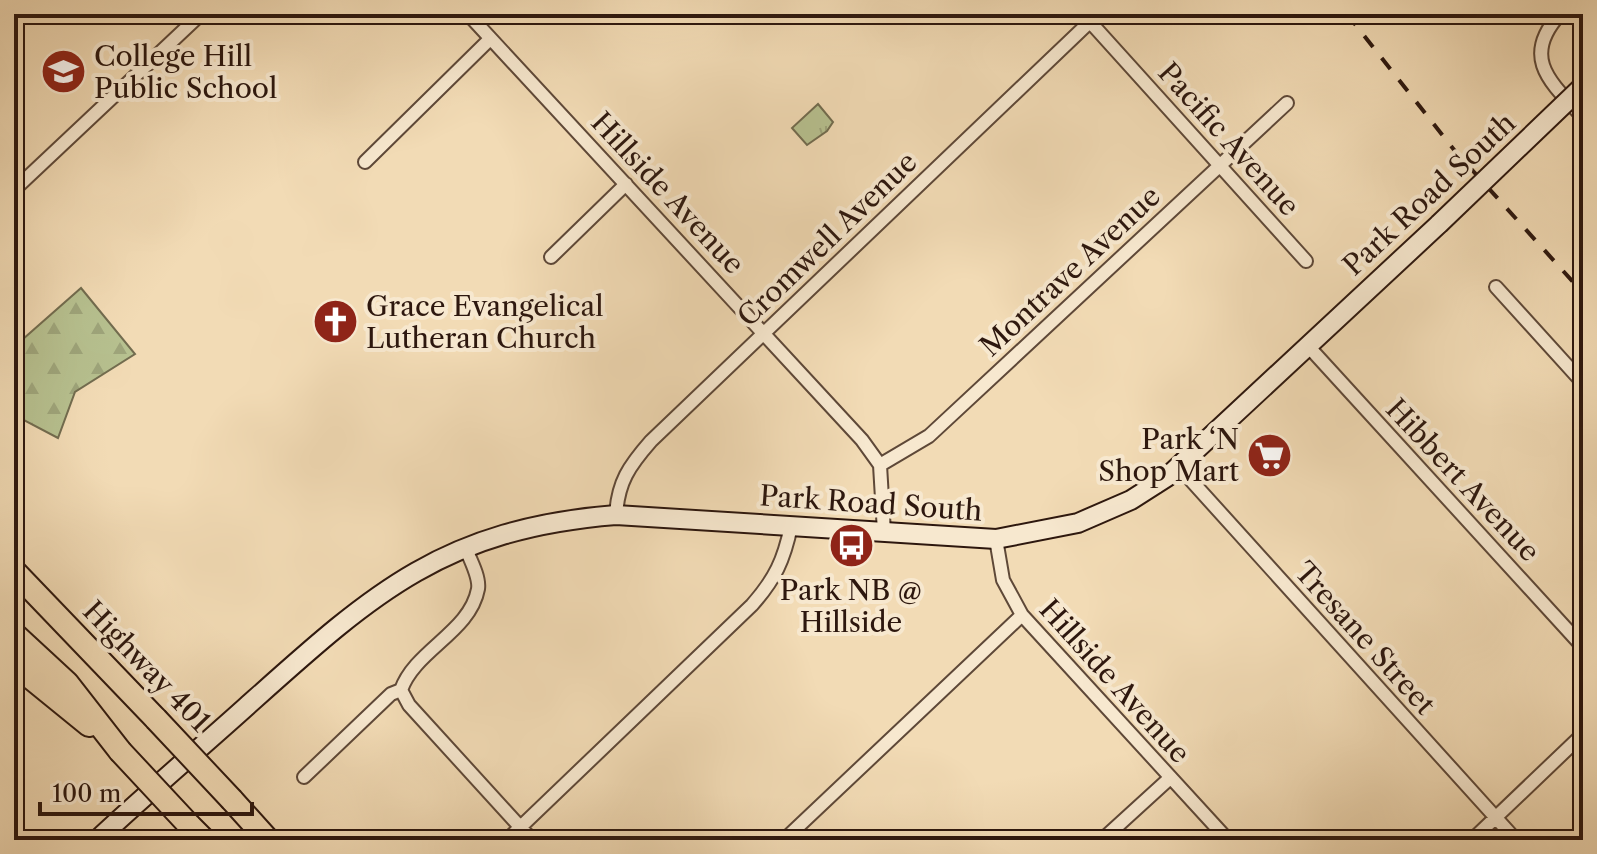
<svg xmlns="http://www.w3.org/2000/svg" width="1597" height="854" font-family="'Libre Caslon Text',serif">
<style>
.forest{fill:url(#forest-firs);stroke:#726c4f;stroke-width:2}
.park{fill:url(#park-tufts);stroke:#726c4f;stroke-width:2}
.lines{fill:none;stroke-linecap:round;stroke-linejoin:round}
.street-casing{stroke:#5e4838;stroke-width:16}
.secondary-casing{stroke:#2d170e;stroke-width:22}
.highway-casing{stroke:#2d170e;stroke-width:26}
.street{stroke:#f7e8cf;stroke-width:12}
.secondary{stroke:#f7e8cf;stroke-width:18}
.highway{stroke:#f2dbb5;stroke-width:22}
.rail{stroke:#2d170e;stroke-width:4;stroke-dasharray:14 14;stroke-linecap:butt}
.secondary-bridge-casing{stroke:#2d170e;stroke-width:22;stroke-linecap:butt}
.highway-bridge-casing{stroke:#2d170e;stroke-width:26;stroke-linecap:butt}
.secondary-bridge{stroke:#f7e8cf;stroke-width:18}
.highway-bridge{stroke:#f2dbb5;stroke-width:22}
.labels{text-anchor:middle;stroke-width:8;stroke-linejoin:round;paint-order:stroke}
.poi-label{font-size:28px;fill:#2d170e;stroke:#f7e8cf;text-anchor:start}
.street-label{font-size:28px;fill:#2d170e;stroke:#f7e8cf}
</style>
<defs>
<pattern id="forest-firs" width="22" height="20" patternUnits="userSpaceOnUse" patternTransform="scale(2)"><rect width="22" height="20" fill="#b7c190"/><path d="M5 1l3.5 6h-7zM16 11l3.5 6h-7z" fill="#9ea57b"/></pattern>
<pattern id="park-tufts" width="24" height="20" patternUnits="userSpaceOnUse" patternTransform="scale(2)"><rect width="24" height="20" fill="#b7c190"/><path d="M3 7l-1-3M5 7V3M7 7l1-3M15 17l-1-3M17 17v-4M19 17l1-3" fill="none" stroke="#9ea57b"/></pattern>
</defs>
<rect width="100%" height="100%" fill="#f2dbb5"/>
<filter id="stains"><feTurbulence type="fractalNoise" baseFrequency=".0025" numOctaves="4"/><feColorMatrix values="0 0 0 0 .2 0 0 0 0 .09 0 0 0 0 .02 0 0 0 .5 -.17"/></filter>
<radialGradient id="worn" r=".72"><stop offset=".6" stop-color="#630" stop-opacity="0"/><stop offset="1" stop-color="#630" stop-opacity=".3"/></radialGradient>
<!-- forest -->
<path class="forest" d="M81 288 135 354 75 392 58 438 14 415V347Z"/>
<!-- park -->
<path class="park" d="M818 104 833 122 827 131 807 145 792 128Z"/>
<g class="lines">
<defs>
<path id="street" d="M468 14 862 440 880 465 884 532
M1083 14 1306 261
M1560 14C1520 58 1551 83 1583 117
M365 162 490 39
M14 190 201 14
M551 257 626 184
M1496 287 1583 383
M1308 346 1583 647
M880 465 929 436 1287 103
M1179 467 1516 840
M616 515C618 482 629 466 651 441L1098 14
M996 539 1003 580 1022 615 1228 840
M401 690 409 705 532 840
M304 777 391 694 401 690C415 650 470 632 478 589 480 577 470 559 465 547
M507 840 752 605C775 579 784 560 791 526
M784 840 1022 615
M1102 840 1170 778
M1472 840 1583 734"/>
<path id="secondary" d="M97 840C146 794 197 751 247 706 371 595 441 529 616 515L996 539 1078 523 1131 500 1167 477 1439 224"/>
<path id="highway" d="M14 571 156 719
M14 634 67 683 120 751
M14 664 89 725
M232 800 268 840
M189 825 204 840"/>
</defs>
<!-- street casing -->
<use href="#street" class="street-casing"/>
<!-- secondary casing -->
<use href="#secondary" class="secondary-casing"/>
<!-- highway casing -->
<use href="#highway" class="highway-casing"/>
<!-- street -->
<use href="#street" class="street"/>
<!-- secondary -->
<use href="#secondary" class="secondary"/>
<!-- highway -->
<use href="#highway" class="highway"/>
<!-- rail -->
<path class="rail" d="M1347 14 1455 151 1583 293"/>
<defs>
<path id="secondary-bridge" d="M1439 224 1583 86"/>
<path id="highway-bridge" d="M156 719 232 800
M120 751 189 825"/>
</defs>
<!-- secondary-bridge casing -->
<use href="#secondary-bridge" class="secondary-bridge-casing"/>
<!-- highway-bridge casing -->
<use href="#highway-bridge" class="highway-bridge-casing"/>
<!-- secondary-bridge -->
<use href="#secondary-bridge" class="secondary-bridge"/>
<!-- highway-bridge -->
<use href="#highway-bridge" class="highway-bridge"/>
</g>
<!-- icons -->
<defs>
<symbol id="school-disc" viewBox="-11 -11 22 22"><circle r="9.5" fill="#8f2418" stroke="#f7e8cf"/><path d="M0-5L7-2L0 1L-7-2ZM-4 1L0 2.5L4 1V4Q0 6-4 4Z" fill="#fff"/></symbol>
<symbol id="church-disc" viewBox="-11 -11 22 22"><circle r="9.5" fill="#8f2418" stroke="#f7e8cf"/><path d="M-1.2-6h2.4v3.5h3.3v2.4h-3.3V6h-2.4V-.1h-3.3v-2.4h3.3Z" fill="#fff"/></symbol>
<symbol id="supermarket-disc" viewBox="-11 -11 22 22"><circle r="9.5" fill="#8f2418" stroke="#f7e8cf"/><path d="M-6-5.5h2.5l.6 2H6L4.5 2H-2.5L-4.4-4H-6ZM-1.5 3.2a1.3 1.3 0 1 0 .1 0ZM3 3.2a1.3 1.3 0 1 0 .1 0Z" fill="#fff"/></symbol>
<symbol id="bus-disc" viewBox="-11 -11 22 22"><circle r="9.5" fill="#8f2418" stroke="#f7e8cf"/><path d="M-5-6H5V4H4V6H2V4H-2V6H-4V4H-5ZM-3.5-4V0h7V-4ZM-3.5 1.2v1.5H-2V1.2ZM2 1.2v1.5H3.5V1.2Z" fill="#fff"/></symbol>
</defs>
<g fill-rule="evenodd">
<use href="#school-disc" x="38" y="46" width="51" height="51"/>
<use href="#church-disc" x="310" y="296" width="51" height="51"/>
<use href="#supermarket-disc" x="1244" y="430" width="51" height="51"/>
<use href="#bus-disc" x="826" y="520" width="51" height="51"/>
</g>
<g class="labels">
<!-- poi labels -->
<g class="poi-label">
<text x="94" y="66">College Hill<tspan x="94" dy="32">Public School</tspan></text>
<text x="366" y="316">Grace Evangelical<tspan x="366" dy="32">Lutheran Church</tspan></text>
<text x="1239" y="449" text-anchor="end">Park ‘N<tspan x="1239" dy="32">Shop Mart</tspan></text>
<text x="851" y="600" text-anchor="middle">Park NB @<tspan x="851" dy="32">Hillside</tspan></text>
</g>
<!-- street labels -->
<g class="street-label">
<text transform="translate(1229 139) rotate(48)" y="10">Pacific Avenue</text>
<text transform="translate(668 193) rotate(47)" y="10">Hillside Avenue</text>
<text transform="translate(1429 194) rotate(-43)" y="10">Park Road South</text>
<text transform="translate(827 239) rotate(-44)" y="10">Cromwell Avenue</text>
<text transform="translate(1070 271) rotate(-43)" y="10">Montrave Avenue</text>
<text transform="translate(1463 480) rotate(47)" y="10">Hibbert Avenue</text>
<text transform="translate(871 503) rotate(4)" y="10">Park Road South</text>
<text transform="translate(1365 638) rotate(48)" y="10">Tresane Street</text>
<text transform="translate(147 666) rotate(46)" y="10">Highway 401</text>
<text transform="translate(1115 681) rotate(48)" y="10">Hillside Avenue</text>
</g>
</g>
<!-- margin -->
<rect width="1597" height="854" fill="none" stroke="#f2dbb5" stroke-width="48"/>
<rect x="16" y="16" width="1565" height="822" fill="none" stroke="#2d170e" stroke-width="4"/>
<rect x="24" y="24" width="1549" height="806" fill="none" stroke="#2d170e" stroke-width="2"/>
<!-- scale -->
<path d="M40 802v12h212v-12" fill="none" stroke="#2d170e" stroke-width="4"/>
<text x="52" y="802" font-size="24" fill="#2d170e" stroke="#f7e8cf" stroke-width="6" paint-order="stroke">100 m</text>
<rect width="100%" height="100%" filter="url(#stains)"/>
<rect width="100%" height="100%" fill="url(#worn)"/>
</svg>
